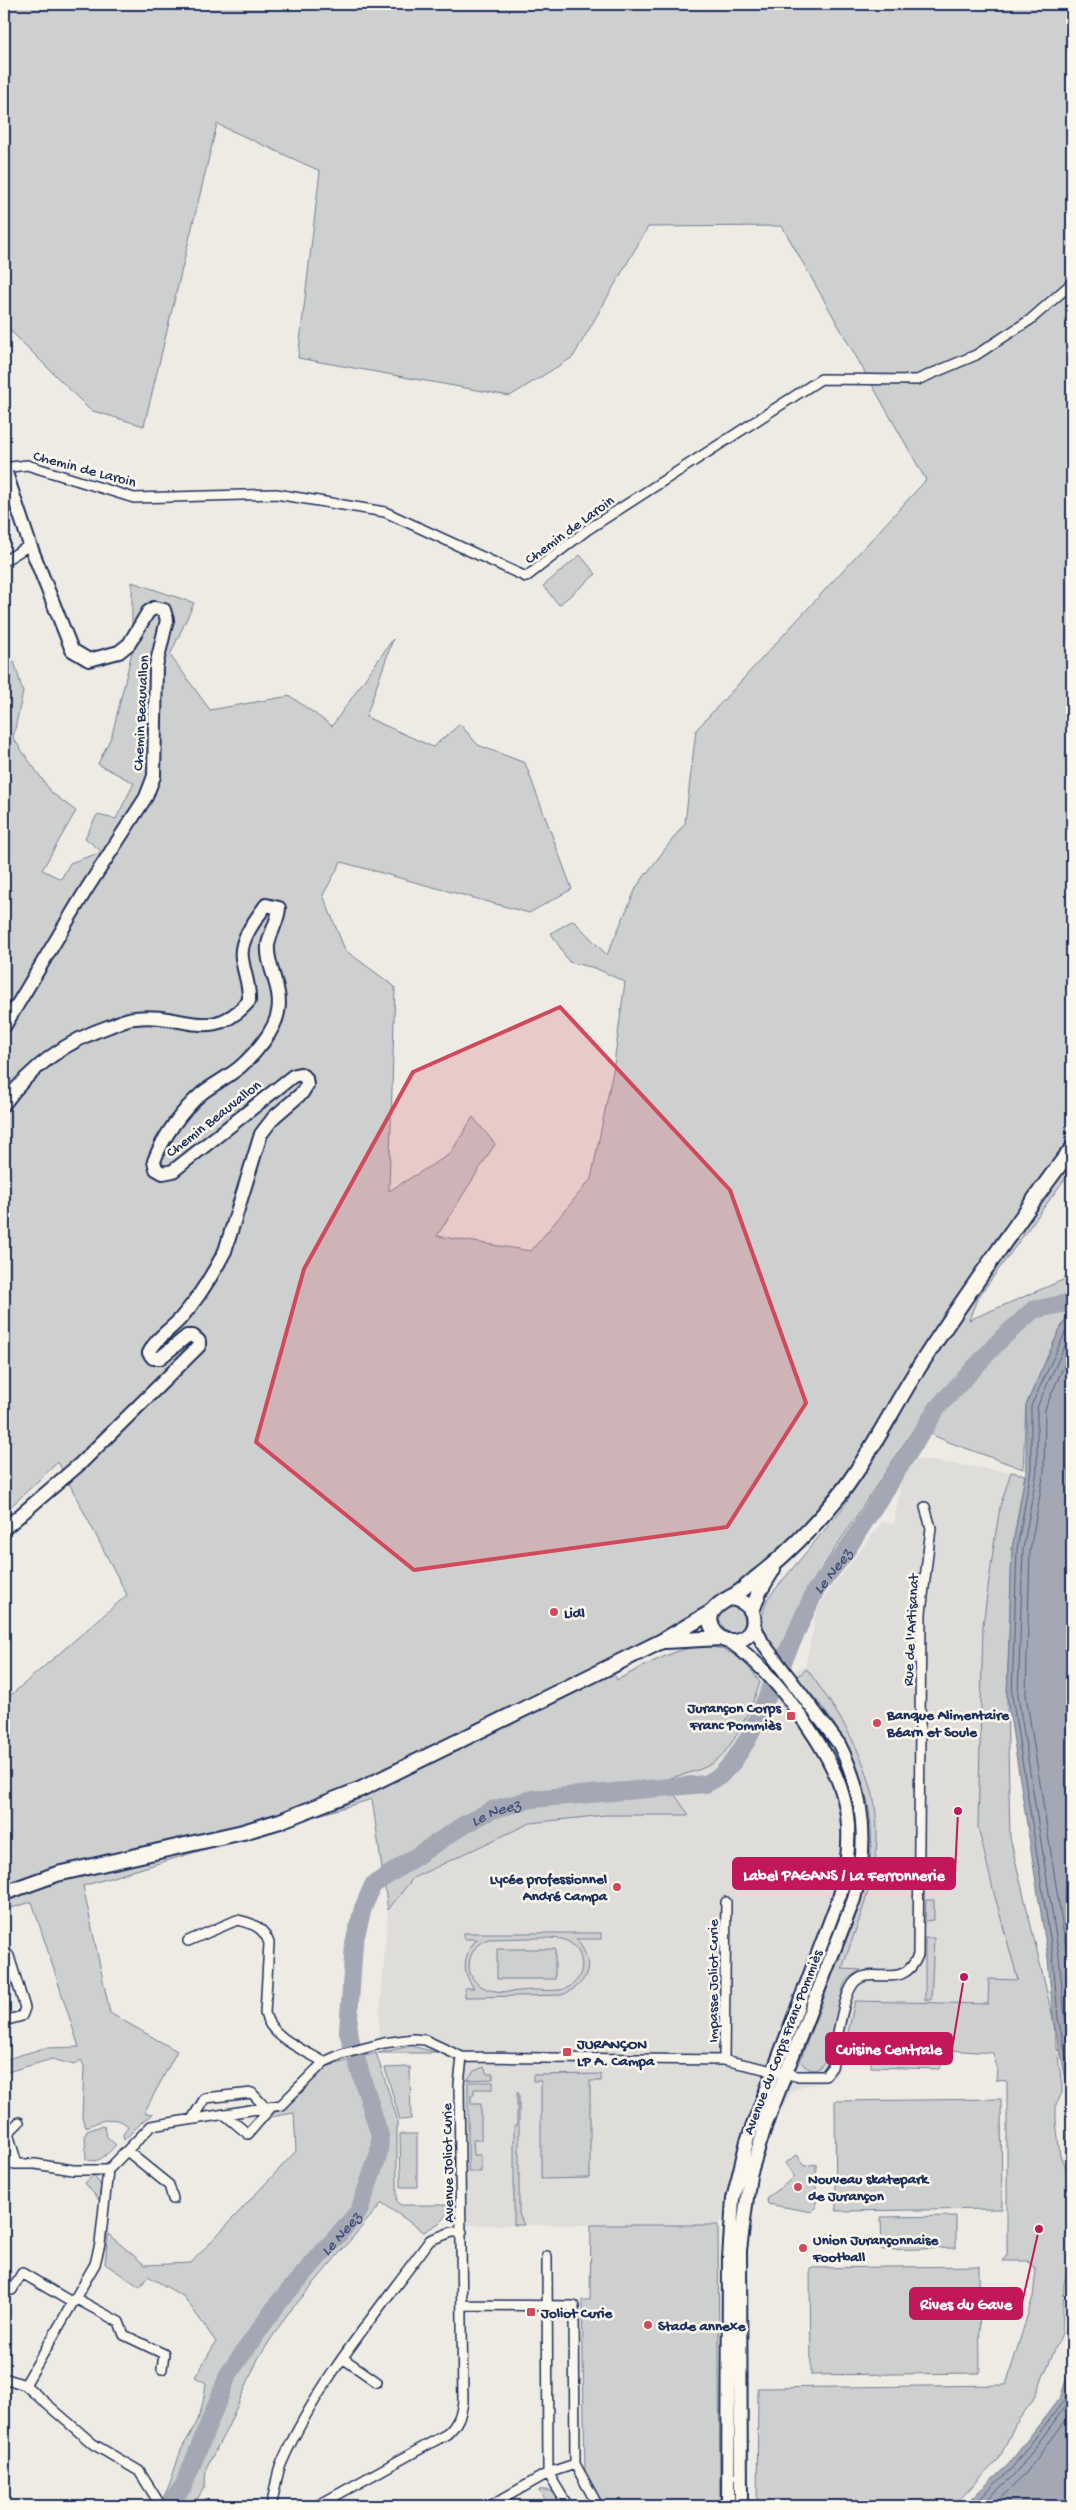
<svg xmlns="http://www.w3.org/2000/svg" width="1076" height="2510" font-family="'Gochi Hand',sans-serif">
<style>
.built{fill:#deddda}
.green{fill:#cecfcf;stroke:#747f96;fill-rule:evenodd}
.water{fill:#a3a8b4;stroke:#6d7892}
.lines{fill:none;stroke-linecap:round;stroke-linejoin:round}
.shore{stroke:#515f80;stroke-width:1}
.river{stroke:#a3a8b4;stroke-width:18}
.street-casing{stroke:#1b2f5e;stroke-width:12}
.secondary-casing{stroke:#1b2f5e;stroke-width:16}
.primary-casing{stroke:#1b2f5e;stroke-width:18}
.street{stroke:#fbf7ec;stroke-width:9}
.secondary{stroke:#fbf7ec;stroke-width:12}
.primary{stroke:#fbf7ec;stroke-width:14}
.marked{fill:#d1495b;fill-opacity:0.2;stroke:#d1495b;stroke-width:4;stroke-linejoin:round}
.poi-dot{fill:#d1495b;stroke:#fbf7ec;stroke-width:2}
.labels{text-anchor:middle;stroke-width:5;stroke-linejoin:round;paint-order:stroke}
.street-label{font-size:15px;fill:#1b2f5e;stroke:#fbf7ec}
.poi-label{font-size:15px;font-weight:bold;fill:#1b2f5e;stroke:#fbf7ec;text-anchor:start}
.water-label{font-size:16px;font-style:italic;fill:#445378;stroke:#fbf7ec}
.leader{fill:none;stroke:#c2185b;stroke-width:2}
.callout-dot{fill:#c2185b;stroke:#fbf7ec;stroke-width:2}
.callout{fill:#c2185b;stroke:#c2185b;stroke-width:2}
.callout-label{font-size:16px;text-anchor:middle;font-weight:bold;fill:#fff}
</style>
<rect width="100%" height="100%" fill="#eeebe4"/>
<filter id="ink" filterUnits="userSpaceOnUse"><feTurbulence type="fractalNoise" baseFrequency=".02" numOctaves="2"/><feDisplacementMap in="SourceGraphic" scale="10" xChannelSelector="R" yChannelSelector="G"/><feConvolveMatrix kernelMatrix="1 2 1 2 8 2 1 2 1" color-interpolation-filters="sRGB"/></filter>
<g filter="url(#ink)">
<!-- built -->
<path class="built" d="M916 1459 1011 1472 1000 1507 994 1544 983 1625 978 1827 994 1893 1019 1980 989 2000V2004L855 2001 841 2065 836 2076 828 2082 802 2086 791 2093 718 2225H461L459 2084 466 2054 427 2034 378 2037 388 1910 413 1878 530 1823 605 1815 664 1780 615 1678 672 1651 699 1643 713 1645 741 1658 760 1682 805 1667 818 1606 882 1522 894 1524 901 1481Z"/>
<!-- green -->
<path class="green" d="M4 4H1072V1169L977 1299 969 1320 1063 1280 1072 1267V1308L1059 1331 1026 1405 1023 1469 946 1441 915 1427 813 1582 780 1654C763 1634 757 1623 768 1598L842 1509 899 1419 890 1414 870 1443 738 1606 746 1616 743 1630 734 1634 725 1631 719 1619 614 1674 617 1680C670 1654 718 1619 760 1682 752 1706 734 1750 711 1764 698 1772 679 1775 664 1780L689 1815H605L530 1823 413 1878 388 1910 372 1799 83 1886 110 2013 177 2051 144 2113 153 2114 144 2120 124 2140 123 2135 128 2126C114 2114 101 2121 86 2127L82 2118 84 2066 81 2060 74 2065 52 2059 4 2073V2060L44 2048 79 2047 32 1902 4 1910V1701L127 1595 58 1462 4 1513V667L14 661 23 692 13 738 52 793 76 811 42 870 61 879 70 863 102 852 85 838 97 815 116 819 134 783 98 764 112 735 132 652V582L194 603 170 655 210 710 290 696 332 726 393 639 366 717 433 747 460 724 478 745 525 763 572 889 529 913 341 862 323 895 345 950 395 987 389 1191 450 1154 473 1117 495 1144 437 1236 531 1251 591 1179 613 1071 625 982 595 968 569 962 551 933 573 920 607 955 637 886 685 823 696 730 926 480 782 226 648 227 573 357 510 396 298 358 320 171 217 124 144 426 90 410 4 324Z
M580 555 596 574 559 605 543 586Z
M1011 1472 1025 1475 1012 1549 1007 1697 1010 1838 1053 2018 1062 2086V2093L1056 2104V2120L1060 2156 1065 2164 1072 2203V2257L1064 2284 1062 2333 1033 2400 1015 2425 999 2459 953 2506H757L758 2388 1006 2385 1033 2297 1036 2270 1028 2261H1002L1007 2255V2081L996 2080 997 2068 993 2053 947 2050V2058L939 2069 871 2067V2058L843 2056 855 2001 988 2004 989 1979 1018 1980 994 1893 978 1827 983 1625 994 1544 1000 1507Z
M807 1669C851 1730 888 1788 874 1867 867 1902 853 1936 842 1969L861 1970C854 1974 847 1978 844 1985 838 1998 832 2100 800 2061 812 2030 823 1999 835 1968 848 1935 863 1903 869 1868 881 1794 846 1729 796 1677Z
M926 1900H934V1920L925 1921Z
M464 1933H601V1939H576C596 1963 590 1983 562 1995L474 1997H465V1988H474C461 1971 463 1955 477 1939H464ZM489 1939C505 1939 554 1936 565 1940 586 1949 588 1978 567 1988 557 1992 544 1990 533 1990 516 1991 495 1995 481 1986 461 1975 468 1944 489 1939Z
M925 1938H934L931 2000H925Z
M497 1949H555V1979H497Z
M411 2046 440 2053H378Z
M376 2053 397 2118V2201L400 2205H456L439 2223 424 2232 382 2203 286 2316 258 2359 227 2429 206 2468 205 2486 198 2498 189 2506H168L163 2498C172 2482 175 2465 182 2448 185 2442 189 2437 192 2431 201 2418 204 2398 206 2383L195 2377 216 2342 184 2297 148 2276 140 2287 105 2264 108 2234 145 2265 191 2263 296 2151 294 2113 270 2117 275 2112 283 2110 325 2067Z
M410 2067 411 2119 400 2120 385 2068Z
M484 2067 487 2074H493V2079L467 2080 474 2071Z
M601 2074V2081H590V2178L541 2179V2081H533V2075Z
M468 2082H493V2089H474V2095H471V2104H481V2140H473L474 2155H481V2172H468Z
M517 2092 519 2094V2214L524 2225H514V2126L517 2125Z
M1001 2099 1002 2209 836 2211 835 2101Z
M101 2126 105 2127 107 2137 116 2145C107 2154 99 2165 86 2159L85 2135 87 2131Z
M400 2134H417V2187H401Z
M797 2155 805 2166 816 2164V2208L812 2212 768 2204 766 2198 795 2177 785 2163Z
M94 2175 101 2186 99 2200 85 2183Z
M956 2216V2248L882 2250 881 2217Z
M591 2225H718L720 2506H604L585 2474 582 2300H590Z
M979 2266 980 2373 811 2375 810 2268Z
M539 2490C549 2489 555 2492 560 2500L554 2503 556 2506H548Z"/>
<!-- water -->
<path class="water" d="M1072 1308V2171L1067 2141 1071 2103 1053 2018 1048 1958 1007 1697 1012 1549 1026 1470V1405L1059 1331Z
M1072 2360V2506H963L1008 2465 1061 2396Z"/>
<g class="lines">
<!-- shore -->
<path class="shore" d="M1072 1318 1031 1406V1470L1017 1549 1012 1696 1053 1957 1058 2018 1072 2083
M1072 1330 1037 1407V1471L1023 1550 1018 1696 1059 1956 1065 2017 1072 2053
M1072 1347 1045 1409 1044 1472 1030 1551 1026 1695 1067 1955 1072 2017
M971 2506 1012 2468 1065 2399 1072 2377
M980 2506 1017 2472 1072 2397
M992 2506 1023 2477 1072 2412"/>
<!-- river -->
<path class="river" id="s1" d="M168 2506 184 2485 229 2373 279 2302 359 2211 379 2153 380 2136 348 2032 354 1943 363 1908 373 1885 465 1824 492 1810 532 1799 706 1784 720 1776 733 1762 748 1739 815 1591 844 1554 938 1407 1000 1340 1033 1310 1072 1302"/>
<defs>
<path id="street" d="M6 470 11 467 27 465 134 498 276 494 385 512 526 577 587 530 821 379 917 380 976 355 1030 320 1072 283
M4 561 30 545
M188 1941 237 1920C253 1923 264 1928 269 1943L265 2013C270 2037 304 2050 324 2062
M4 1950 9 1956 25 2008 22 2016 4 2021
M724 2060 726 1902
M224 2114 248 2134 272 2106
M192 2119 205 2098 252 2093 265 2107
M127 2151 169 2185 173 2199
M4 2164H35L73 2170H108L151 2126 281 2105 324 2062 342 2054 384 2043 413 2039 425 2040 462 2057 724 2060 796 2076H825L832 2067C836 2047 842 1999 853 1984 869 1962 903 1994 918 1955L921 1613 931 1528 925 1507
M17 2164 8 2133 19 2122
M547 2256 548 2473 568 2506
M12 2290 22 2273 73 2303
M75 2298 119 2322 124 2335 164 2354 162 2369
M462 2305 574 2306 575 2464 598 2506
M344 2359 377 2382
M4 2378 25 2385 93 2444 139 2471 161 2506
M25 2385 95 2264 100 2244 108 2170
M271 2506C275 2492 276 2475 282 2462 318 2381 378 2311 430 2240L452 2232H462
M317 2506 447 2434C457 2425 461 2416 463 2402L459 2084 462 2057
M490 2506 548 2473 575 2464"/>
<path id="secondary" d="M4 467 30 545 72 650 89 660 119 652 129 644 148 612 154 608 164 610 167 620 156 666 154 776 146 797 86 890 4 1027
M4 1104C31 1067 66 1041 110 1026 118 1023 127 1018 135 1018 183 1012 211 1045 249 1001 250 985 244 974 242 958 239 940 256 919 266 905L279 908C278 922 270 932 268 945 266 967 283 988 278 1012 275 1031 254 1055 240 1067 228 1077 214 1084 202 1093 182 1110 163 1137 154 1161L156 1169 163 1173 173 1171 293 1076 300 1074 306 1078 307 1085 302 1093 274 1117 261 1134 225 1251C213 1274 198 1299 180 1319 170 1330 155 1339 149 1353L153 1358H160L187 1336H193L199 1341V1346L81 1463 4 1529
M728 2506 729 2258 733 2199 747 2141 840 1895C860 1818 844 1777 800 1715 780 1686 758 1661 729 1641
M741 2506 740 2250 750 2175 766 2124 854 1899C869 1845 865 1795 839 1744L762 1642 754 1625"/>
<path id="primary" d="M730 1598C763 1602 760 1642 730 1641 724 1641 718 1637 715 1632 702 1614 718 1604 731 1597 740 1593 748 1585 755 1579 790 1552 832 1509 856 1472 877 1441 894 1407 914 1375 944 1327 977 1281 1010 1234 1030 1206 1050 1176 1072 1149
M752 1611 759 1592 773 1569
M665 1641 721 1638
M4 1893 57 1874 243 1832 280 1821 361 1789 662 1641 713 1611"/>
</defs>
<!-- street casing -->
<use href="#street" class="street-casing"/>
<!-- secondary casing -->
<use href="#secondary" class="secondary-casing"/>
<!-- primary casing -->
<use href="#primary" class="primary-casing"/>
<!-- street -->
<use href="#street" class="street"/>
<!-- secondary -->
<use href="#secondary" class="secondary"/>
<!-- primary -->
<use href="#primary" class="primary"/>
</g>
</g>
<!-- marked area -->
<path class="marked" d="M560 1007 730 1190 806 1403 727 1527 414 1570 256 1442 304 1269 413 1072Z"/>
<!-- markers -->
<g class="poi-dot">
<circle cx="554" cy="1612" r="5"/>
<rect x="786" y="1711" width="10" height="10" rx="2.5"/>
<circle cx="877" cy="1723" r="5"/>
<circle cx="617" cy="1887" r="5"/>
<rect x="562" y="2047" width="10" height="10" rx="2.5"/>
<circle cx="798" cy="2187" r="5"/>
<circle cx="803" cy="2248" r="5"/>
<rect x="526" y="2307" width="10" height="10" rx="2.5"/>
<circle cx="648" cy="2325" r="5"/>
</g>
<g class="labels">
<!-- street labels -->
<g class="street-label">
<text transform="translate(85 468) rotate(15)" y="5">Chemin de Laroin</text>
<text transform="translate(569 529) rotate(-36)" y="5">Chemin de Laroin</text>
<text transform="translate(140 713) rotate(-87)" y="5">Chemin Beauvallon</text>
<text transform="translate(213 1118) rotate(-38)" y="5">Chemin Beauvallon</text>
<text transform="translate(910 1630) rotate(-87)" y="5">Rue de l'Artisanat</text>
<text transform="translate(712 1981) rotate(-90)" y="5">Impasse Joliot Curie</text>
<text transform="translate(782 2042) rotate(-69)" y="5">Avenue du Corps Franc Pommiès</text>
<text transform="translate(447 2163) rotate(-91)" y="5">Avenue Joliot Curie</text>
</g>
<!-- poi labels -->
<g class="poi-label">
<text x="564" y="1617">Lidl</text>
<text x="781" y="1712" text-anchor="end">Jurançon Corps<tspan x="781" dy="17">Franc Pommiès</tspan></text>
<text x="887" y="1719">Banque Alimentaire<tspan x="887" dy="17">Béarn et Soule</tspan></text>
<text x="607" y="1883" text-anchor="end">Lycée professionnel<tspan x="607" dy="17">André Campa</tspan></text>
<text x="577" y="2048">JURANÇON<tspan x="577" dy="17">LP A. Campa</tspan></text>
<text x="808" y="2183">Nouveau skatepark<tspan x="808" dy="17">de Jurançon</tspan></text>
<text x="813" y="2244">Union Jurançonnaise<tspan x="813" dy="17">Football</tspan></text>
<text x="541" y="2317">Joliot Curie</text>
<text x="658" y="2330">Stade annexe</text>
</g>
<!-- water labels -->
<g class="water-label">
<text dy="6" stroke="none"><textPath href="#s1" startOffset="1301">Le Neez</textPath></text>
<text dy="6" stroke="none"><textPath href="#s1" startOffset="836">Le Neez</textPath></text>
<text dy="6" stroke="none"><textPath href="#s1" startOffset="326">Le Neez</textPath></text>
</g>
</g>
<!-- callouts -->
<path class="leader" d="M958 1811L955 1874M964 1977L952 2049M1039 2229L1022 2303"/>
<g class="callout-dot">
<circle cx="958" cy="1811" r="5"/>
<circle cx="964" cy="1977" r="5"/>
<circle cx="1039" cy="2229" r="5"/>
</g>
<g class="callout">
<rect x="733" y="1858" width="222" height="31" rx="5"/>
<rect x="826" y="2033" width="126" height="31" rx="5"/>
<rect x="910" y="2288" width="112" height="31" rx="5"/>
</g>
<g class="callout-label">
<text x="844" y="1880">Label PAGANS / La Ferronnerie</text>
<text x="889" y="2054">Cuisine Centrale</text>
<text x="966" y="2309">Rives du Gave</text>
</g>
<!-- margin -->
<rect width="1076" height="2510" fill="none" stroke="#fbf7ec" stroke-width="20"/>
<rect x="10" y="10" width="1056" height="2490" fill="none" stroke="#1b2f5e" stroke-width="2" filter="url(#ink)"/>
</svg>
